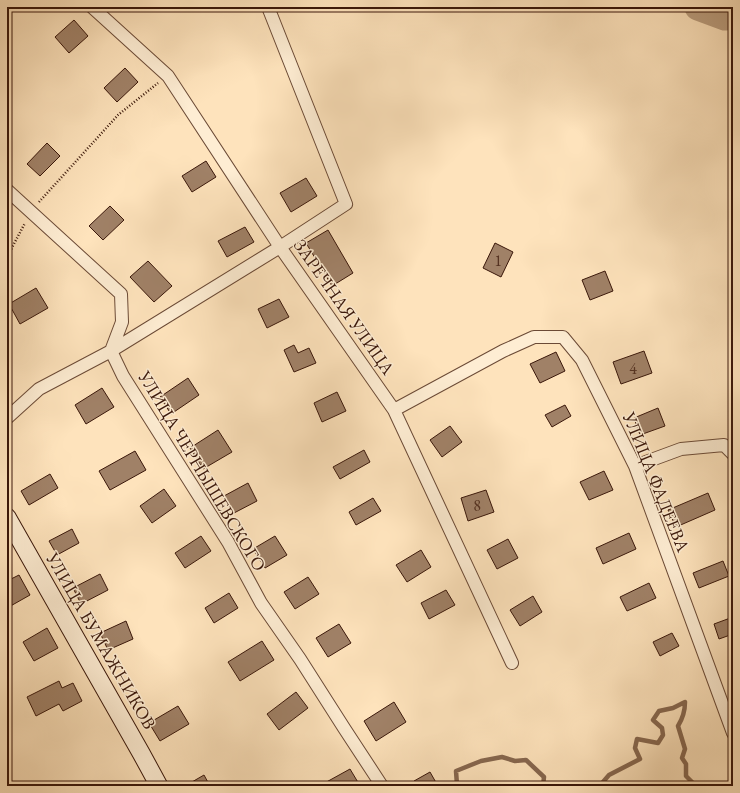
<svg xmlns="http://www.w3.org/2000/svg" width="740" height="793" font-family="'EB Garamond',serif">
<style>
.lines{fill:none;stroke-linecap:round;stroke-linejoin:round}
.stream{stroke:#876850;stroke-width:4.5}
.river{stroke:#bb9e7f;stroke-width:27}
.building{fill:#a08167;stroke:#3a170a}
.street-casing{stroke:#6b4a36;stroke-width:14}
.secondary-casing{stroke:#3a170a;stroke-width:19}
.path{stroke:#3a170a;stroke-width:2.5;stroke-dasharray:1 2;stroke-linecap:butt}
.street{stroke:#feedd3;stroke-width:12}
.secondary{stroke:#feedd3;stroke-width:17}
.labels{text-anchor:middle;stroke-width:3;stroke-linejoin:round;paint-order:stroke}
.number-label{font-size:16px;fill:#543221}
.street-label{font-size:18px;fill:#3a170a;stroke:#feedd3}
</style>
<rect width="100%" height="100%" fill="#fee3bc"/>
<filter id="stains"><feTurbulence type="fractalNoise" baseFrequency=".005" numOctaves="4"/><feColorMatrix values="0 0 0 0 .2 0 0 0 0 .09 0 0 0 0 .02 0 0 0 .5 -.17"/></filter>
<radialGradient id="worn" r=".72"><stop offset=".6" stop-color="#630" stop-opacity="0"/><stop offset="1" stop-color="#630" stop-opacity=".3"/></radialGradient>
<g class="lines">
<!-- stream -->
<path class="stream" d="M468 786 457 785 456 771 481 761 502 757 515 761 526 760 544 777 543 786
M605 786 603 782 609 775 640 759 635 748 637 739 658 743 663 735 662 728 653 720 659 711 673 708 685 702C685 711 683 718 678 726L685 749 682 758 686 764V776L696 786"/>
<!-- river -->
<path class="river" d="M698 7 725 17 733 16"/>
</g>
<!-- building -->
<path class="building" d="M74 20 88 36 69 53 55 37Z
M125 68 138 82 117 102 104 88Z
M47 143 60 156 40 176 27 164Z
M206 161 216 177 192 192 182 176Z
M306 178 317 196 291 212 280 193Z
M110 206 124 220 103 240 89 226Z
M245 227 254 242 227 257 218 241Z
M328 230 353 273 332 286 306 243Z
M495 243 513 252 501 277 483 268Z
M148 261 172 286 154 302 130 277Z
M605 271 613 291 590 300 582 280Z
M36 288 48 308 20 324 9 304Z
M279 299 289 317 267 328 258 309Z
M294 345 298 353 309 348 316 363 294 372 284 350Z
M644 351 652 373 621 384 613 362Z
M556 352 565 371 540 383 530 364Z
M188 378 199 395 171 414 160 397Z
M102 388 114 407 86 424 75 405Z
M337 392 346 411 322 422 314 403Z
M565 405 571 416 552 427 545 415Z
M658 408 665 426 640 435 634 418Z
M450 426 462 442 442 457 430 440Z
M218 430 232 452 203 469 190 448Z
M364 450 370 462 340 479 333 467Z
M135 451 146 470 110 490 99 471Z
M604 471 613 490 589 500 580 482Z
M50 474 58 488 29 505 21 491Z
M248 483 257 501 234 513 224 496Z
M164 489 176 506 152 523 140 506Z
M486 490 494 512 468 521 461 498Z
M708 493 715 510 676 527 668 510Z
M373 498 381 511 356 525 349 512Z
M72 529 79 543 57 555 49 541Z
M629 533 636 549 603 564 596 548Z
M201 536 211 551 185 568 175 553Z
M275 536 287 555 265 568 253 549Z
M508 539 518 558 497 569 487 550Z
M421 550 431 567 407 582 396 565Z
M723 561 729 576 699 588 693 573Z
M100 574 108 590 81 604 73 588Z
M19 575 30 595 7 608V581Z
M308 577 319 594 295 609 284 592Z
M649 583 656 598 627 611 620 597Z
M446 590 455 605 429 619 421 603Z
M229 593 238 608 214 623 205 608Z
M533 596 542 612 520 626 510 610Z
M733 617V634L719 639 714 624Z
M126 621 133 639 108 650 100 633Z
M339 624 351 643 328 657 316 638Z
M47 628 58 648 34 661 23 642Z
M672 633 679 646 660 656 653 642Z
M262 641 274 660 240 681 228 662Z
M59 681 62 688 73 683 82 701 63 711 59 704 36 716 27 697Z
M296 692 308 708 279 730 267 714Z
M394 702 406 722 376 741 364 721Z
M178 706 189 724 160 741 149 723Z
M350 769 359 784 354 786H322L321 785Z
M430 772 438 786H417L414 781Z
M204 775 210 786H185Z"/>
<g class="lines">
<defs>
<path id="street" d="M92 7 168 76 280 247 394 410 512 663
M7 190 121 294 122 322 111 351 123 376 228 542 261 603 300 659 344 728 382 786
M394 410 503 351 534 337H563L582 360 635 466 733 733
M7 418 39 389 111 351 280 247 346 204 268 7
M635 466 681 449 724 445 733 454"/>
<path id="secondary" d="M7 517 141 753 159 786"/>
</defs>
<!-- street casing -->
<use href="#street" class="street-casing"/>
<!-- secondary casing -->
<use href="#secondary" class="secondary-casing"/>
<!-- path -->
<path class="path" d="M39 202 118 115 158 83
M7 257 25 223"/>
<!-- street -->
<use href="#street" class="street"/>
<!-- secondary -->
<use href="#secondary" class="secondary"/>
</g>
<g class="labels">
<!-- number labels -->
<g class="number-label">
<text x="498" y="266">1</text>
<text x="633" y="374">4</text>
<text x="477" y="511">8</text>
</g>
<!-- street labels -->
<g class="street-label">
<text transform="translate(344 307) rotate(55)" y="6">ЗАРЕЧНАЯ УЛИЦА</text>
<text transform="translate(202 471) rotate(59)" y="6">УЛИЦА ЧЕРНЫШЕВСКОГО</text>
<text transform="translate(656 482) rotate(68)" y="6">УЛИЦА ФАДЕЕВА</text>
<text transform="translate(101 641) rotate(60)" y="6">УЛИЦА БУМАЖНИКОВ</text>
</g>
</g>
<!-- margin -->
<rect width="740" height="793" fill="none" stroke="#fee3bc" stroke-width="24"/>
<rect x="8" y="8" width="724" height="777" fill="none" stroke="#3a170a" stroke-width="2"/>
<rect x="12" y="12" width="716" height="769" fill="none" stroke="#3a170a"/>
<rect width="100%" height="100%" filter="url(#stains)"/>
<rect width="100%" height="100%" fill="url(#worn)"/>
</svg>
